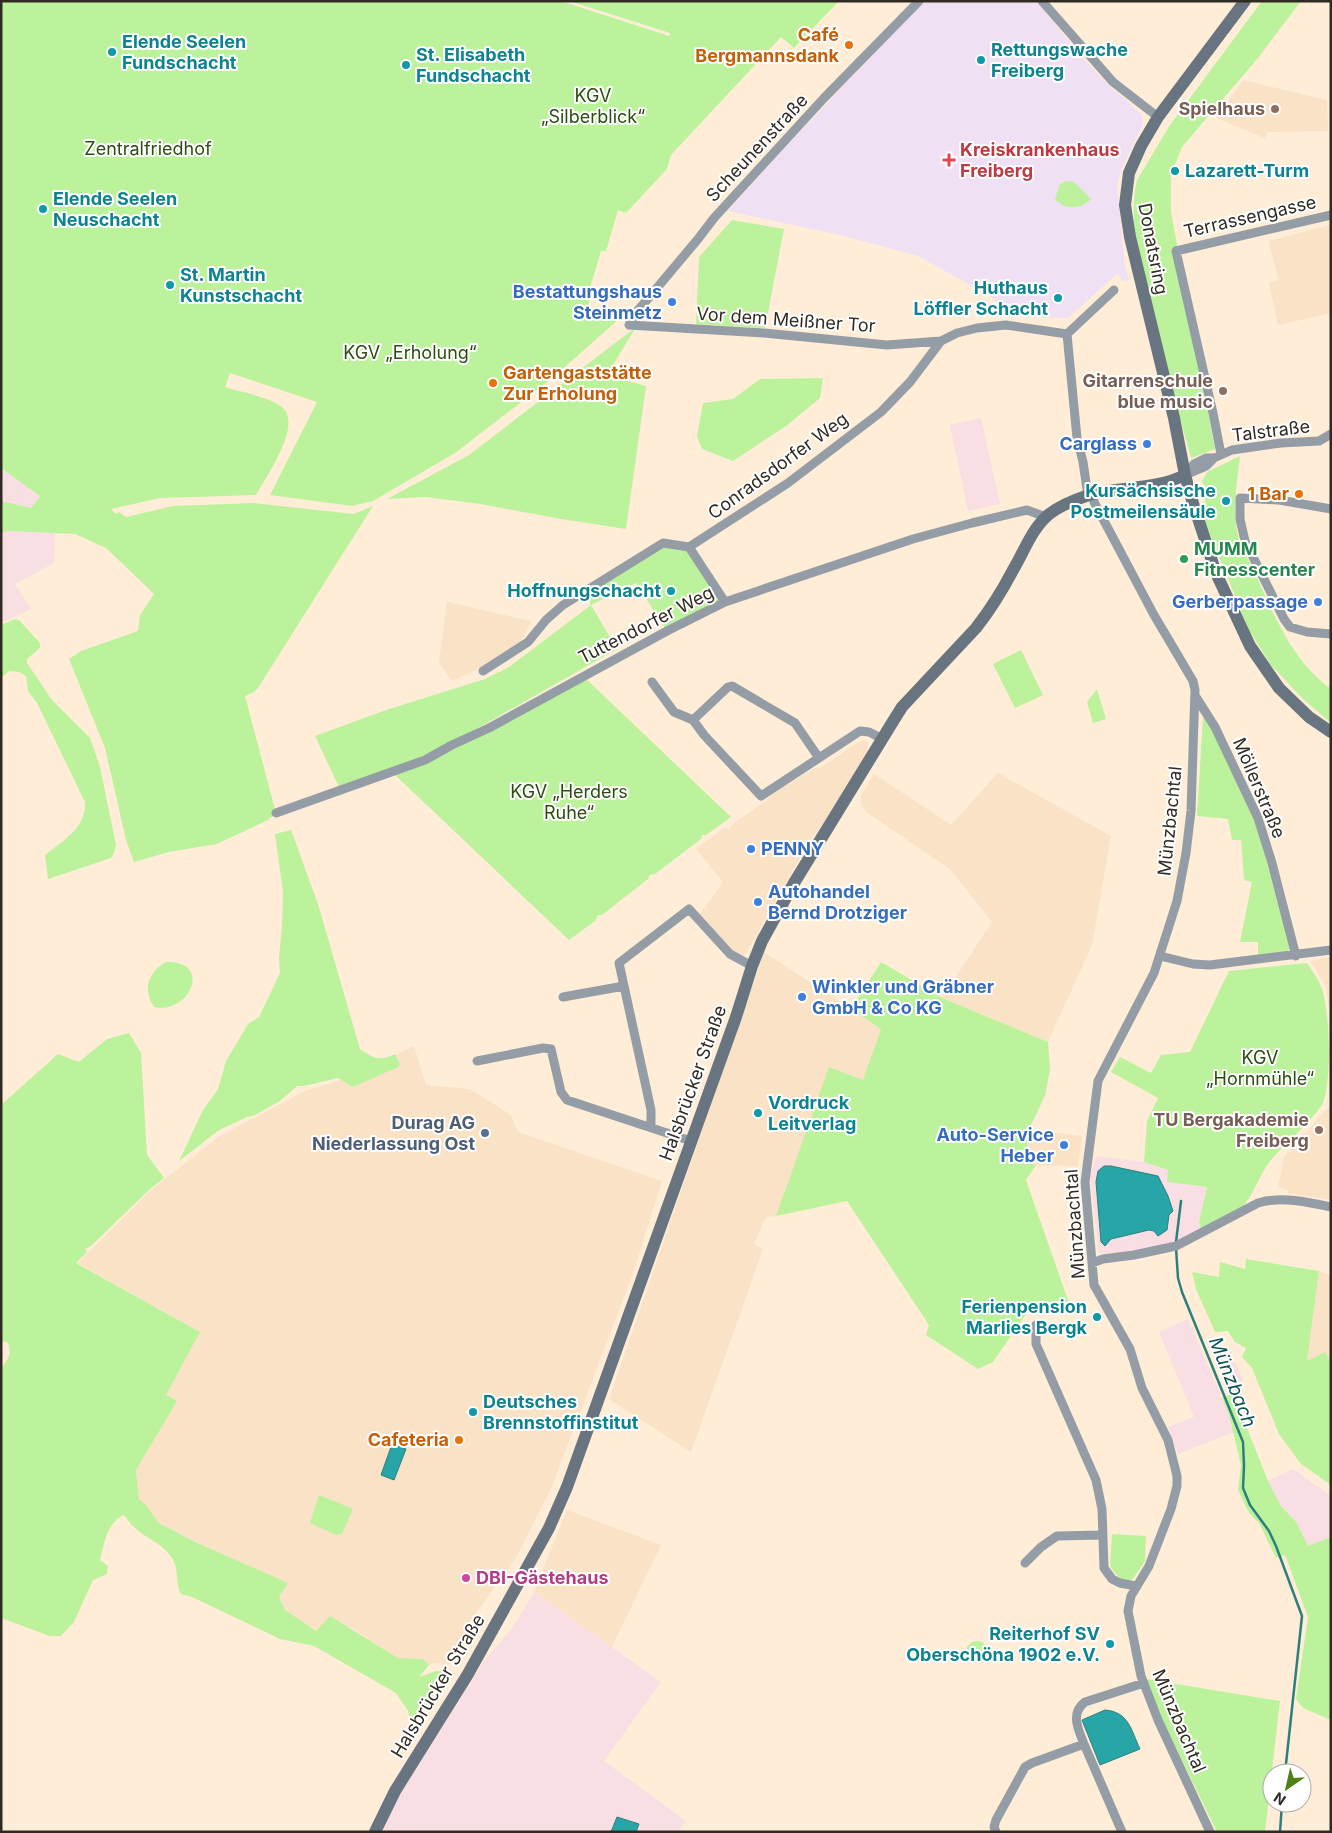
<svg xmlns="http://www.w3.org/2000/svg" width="1332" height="1833" font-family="Inter,sans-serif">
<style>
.built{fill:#f9e2c6}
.industrial{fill:#f9dee3}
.medical{fill:#efe0f4}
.green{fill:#bcf29c}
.water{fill:#28a5a6;stroke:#2b807e}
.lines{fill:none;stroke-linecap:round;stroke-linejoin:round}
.stream{stroke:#2b807e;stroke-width:2.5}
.minor{stroke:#949da5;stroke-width:9}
.secondary{stroke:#687581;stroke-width:12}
.food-dot{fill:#e8710a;stroke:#fff;stroke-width:2}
.culture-dot{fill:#0f9aa8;stroke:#fff;stroke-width:2}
.education-dot{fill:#8d6e63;stroke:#fff;stroke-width:2}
.health-dot{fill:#e0444e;stroke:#fff;stroke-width:2}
.shop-dot{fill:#3f7fe0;stroke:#fff;stroke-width:2}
.leisure-dot{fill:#2e9e5b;stroke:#fff;stroke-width:2}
.service-dot{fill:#5c6f8a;stroke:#fff;stroke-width:2}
.hotel-dot{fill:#d1479c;stroke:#fff;stroke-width:2}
.labels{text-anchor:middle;stroke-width:4;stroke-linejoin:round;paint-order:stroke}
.food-label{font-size:18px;font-weight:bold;fill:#c56008;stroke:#fff;text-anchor:end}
.culture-label{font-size:18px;font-weight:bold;fill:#0d838f;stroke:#fff;text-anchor:start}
.park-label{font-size:18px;fill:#2b4d11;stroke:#fff}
.education-label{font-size:18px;font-weight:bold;fill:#785e54;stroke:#fff;text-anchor:end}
.street-label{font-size:18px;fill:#312a22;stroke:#fff}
.health-label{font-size:18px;font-weight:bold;fill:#be3a42;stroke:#fff;text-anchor:start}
.shop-label{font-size:18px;font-weight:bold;fill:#366cbe;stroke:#fff;text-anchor:end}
.leisure-label{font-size:18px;font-weight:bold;fill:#27864d;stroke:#fff;text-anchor:start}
.service-label{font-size:18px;font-weight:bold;fill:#4e5e75;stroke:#fff;text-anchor:end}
.hotel-label{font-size:18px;font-weight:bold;fill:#b23c85;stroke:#fff;text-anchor:start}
.water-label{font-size:19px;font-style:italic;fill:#0b5152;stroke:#fff}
</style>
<rect width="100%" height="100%" fill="#ffedd7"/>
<!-- built -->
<path class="built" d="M1243 80 1327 100 1328 131 1267 132 1265 138 1216 118Z
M1331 225V313L1278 325 1269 283 1279 280 1268 241Z
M447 602 531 621 521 642 481 668 452 681 439 663Z
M860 741H866L868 744 867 753 832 811 809 842 746 954 739 957 700 914 723 882 696 849 724 828 729 829 734 823 764 802 777 791 817 767 820 768Z
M998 773 1111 836 1092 945 1048 1042 942 998 992 922 950 869 866 812 861 803V796L874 774 951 825Z
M764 952 881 1029 863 1081 829 1068 776 1216 766 1217 754 1244 763 1249 691 1452 609 1399Z
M1331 957V1017L1326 988 1311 961Z
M414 1046 426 1085 470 1089 511 1115 518 1132 662 1181 632 1276 550 1491 516 1558 471 1620 450 1664 434 1663 429 1665 423 1659 398 1658 350 1627 316 1631 285 1610 279 1597 287 1583 195 1542 159 1523 145 1504 139 1499 136 1470 176 1401 166 1395 200 1332 78 1263 151 1190 220 1136 305 1091 357 1075Z
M1331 1104V1200L1288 1193V1190L1278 1187 1284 1157Z
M1029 1129 1082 1136 1078 1166 1036 1165 1025 1162Z
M1319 1271 1331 1275V1378L1307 1361Z
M567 1510 661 1545 612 1647 534 1592Z"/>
<!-- industrial -->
<path class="industrial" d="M981 418 1000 504 968 511 950 425Z
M1 468 40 496 31 508 1 501Z
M9 531 55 533 54 563 15 584 31 609 1 623V533Z
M1096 1156 1144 1162 1168 1170V1182L1207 1187 1199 1222 1201 1228 1181 1240 1144 1250 1113 1255 1099 1253 1090 1177Z
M1188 1319 1229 1415 1233 1432 1178 1454 1168 1427 1194 1417 1159 1332Z
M1228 1347 1243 1380 1240 1382 1243 1388 1233 1392 1215 1352Z
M1293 1469 1331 1496V1537L1308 1546 1296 1522 1281 1506 1268 1481Z
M534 1592 661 1682 604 1761 686 1821 677 1832H382L397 1799 485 1660 513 1627Z"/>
<!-- medical -->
<path class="medical" d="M924 1H1036L1082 57 1114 91 1123 97 1142 115 1143 124 1122 168 1117 185 1125 267 1129 280 1122 281 1118 273 1068 318 1015 317 1010 315 992 297 918 256 840 235 728 211 780 153Z"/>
<!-- green -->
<path class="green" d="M1 1H561L669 36 670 33 569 1H839L794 48 781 37 671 155 667 169 626 213 618 210 606 251H601L588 295 591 297 588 305 619 319 550 380 455 453 373 501 352 506 270 495 317 402 230 373 225 387C240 392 271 397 283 408 302 426 266 477 256 495L160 498 111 509 116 514 119 512 126 517 173 506 254 503 354 514 373 506 258 688 254 692 245 696 276 813 268 820 217 844 169 852 134 862 126 840 105 748 69 659 81 651 138 631 140 615 154 594 106 548 75 534 9 531 1 533V501L31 508 40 496 1 468Z
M1262 1H1301L1258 58 1182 147 1171 174V212L1215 449 1191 458C1178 413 1167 367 1156 322 1145 277 1126 226 1137 180L1170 125Z
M1066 181 1074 182 1091 199C1081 210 1064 210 1055 199L1060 184Z
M732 220 784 229 765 328 696 324 699 257Z
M636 327 607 375 646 386 626 529 561 519 480 504 426 497 387 499 469 455Z
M823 378 820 398 786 426 733 461 702 449 697 436 703 403 733 399 760 379Z
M1240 456C1237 482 1232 510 1238 536 1241 548 1249 560 1254 571 1273 613 1292 661 1331 689V723L1303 699 1271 665 1249 630 1204 520 1205 487 1202 481 1207 472Z
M663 543 689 547 725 602 667 631 636 583 591 605 617 649 450 744 371 778 340 789 315 736 386 710 485 679 509 667 591 605 584 593Z
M15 619 19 620 40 643V648L27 659V663L52 700 90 738 100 767 116 845 114 853 111 858 48 879 45 855C64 840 86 828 85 802L37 703 28 691 26 676 19 672 9 671 1 678V625Z
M1021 650 1043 695 1015 708 993 664Z
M584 677 731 817 706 835H702L701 839 655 874 650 875 648 879 602 915H598L595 921 569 940 394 774Z
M1097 689 1106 719 1093 723 1087 702Z
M1207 717 1257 826 1291 950 1258 955V942H1240L1252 882 1244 880 1241 840H1232L1228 819 1197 816 1203 718Z
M291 830 318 904 360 1049C373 1058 379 1062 395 1054L400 1064 398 1067 353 1087 338 1078 304 1086H297L280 1101 253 1116 247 1117 219 1130 179 1161 203 1110 218 1089 226 1061 248 1024 259 1017 280 973 279 958 282 925 283 892 275 834Z
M166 962C214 961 189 1015 154 1007 142 989 148 972 166 962Z
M881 962 942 998 1048 1042 1050 1070 1045 1096 1029 1129 1025 1162 1036 1165 1026 1180 1070 1306 1031 1307 993 1362 978 1369 926 1335 929 1325 847 1201 776 1216 829 1067 863 1080 881 1029 851 1009Z
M1307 963C1312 971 1319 980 1322 989 1330 1012 1332 1086 1322 1105 1308 1125 1286 1142 1270 1161 1260 1174 1255 1191 1245 1204 1237 1214 1213 1223 1201 1228L1199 1222 1207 1187 1167 1182 1168 1170 1144 1162 1147 1121 1158 1098 1111 1072 1120 1057 1151 1073 1161 1055 1190 1052 1229 971Z
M129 1033 141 1053 147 1155 164 1178 150 1189 91 1246 85 1249 87 1252 76 1263 200 1332 166 1395 177 1401 136 1470 139 1499 145 1504 159 1523 195 1542 288 1583 279 1597 285 1610 316 1631 330 1616 398 1658 423 1659 429 1665 419 1677 436 1671 447 1672 411 1730 408 1729 411 1722 408 1711 396 1693 314 1646 280 1639 192 1597 181 1594C175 1584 179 1570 173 1560 165 1544 146 1539 134 1527 130 1524 127 1519 124 1515 107 1522 104 1544 100 1560L108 1566 107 1574 93 1580 74 1622 61 1636H50L1 1618V1369C8 1359 12 1355 8 1343L1 1340V1105L58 1054 79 1062 107 1039Z
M1246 1259 1319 1271 1307 1361 1325 1352 1331 1363V1485L1301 1464 1279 1434 1252 1368 1242 1357 1246 1348 1235 1342 1228 1331 1215 1332 1196 1289 1192 1272 1219 1277 1220 1262 1245 1269Z
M1233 1393 1268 1481 1281 1506 1296 1522 1308 1546 1331 1537V1720L1303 1708 1296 1699 1308 1617 1285 1555 1276 1558 1259 1523 1249 1513 1238 1490 1241 1465 1229 1415 1222 1398Z
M319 1495 353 1509 342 1534 336 1535 310 1523Z
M1112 1534 1146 1536 1145 1561 1132 1580C1121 1583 1116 1574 1110 1566Z
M966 1652a11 11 0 1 1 22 0a11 11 0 1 1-22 0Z
M1146 1679 1280 1701 1265 1832H1217L1158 1711Z"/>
<!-- water -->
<path class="water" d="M1104 1166H1111L1158 1176 1168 1196 1173 1211 1169 1215 1167 1230 1158 1236 1154 1231 1149 1230 1111 1239 1105 1246 1101 1242 1096 1182 1098 1171Z
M392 1444 406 1449 394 1480 381 1475Z
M1105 1710C1129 1712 1131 1730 1140 1749L1100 1765 1082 1720Z
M617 1817 639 1824 636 1832H611Z"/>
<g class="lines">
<!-- stream -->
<path class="stream" d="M1176 1242 1181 1201
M1176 1248 1178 1278 1182 1292 1243 1442 1244 1466 1243 1488 1250 1505 1269 1531 1276 1546 1302 1616 1285 1773
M1280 1832 1282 1803"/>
<!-- minor -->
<path class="minor" d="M919 1 824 98 714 218 698 239 635 314 629 325 764 333 887 345 941 341
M1042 1 1113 82 1158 117
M1221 454 1213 413 1176 251 1331 215
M1185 475 1194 464 1206 458H1214L1232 450 1281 443 1319 441 1331 434
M1185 475 1206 466 1214 458
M1093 494 1094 502 1154 615 1193 681 1195 690 1191 811 1186 853 1177 901 1154 973 1098 1081 1085 1182 1094 1285 1130 1349 1142 1388 1168 1440 1177 1476V1486L1171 1509 1149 1566 1131 1596 1128 1611 1141 1676 1158 1720 1210 1832
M1088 496 1083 462 1077 438 1067 334 1114 290
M1331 509 1279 500 1240 498V519L1245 541 1284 619 1290 627 1307 632 1331 634
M689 547 725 602
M483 671 528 642 546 620 563 605 663 543 689 547 788 483 881 412 910 382 941 341 957 333 977 328 1006 325 1067 334
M652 682 674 712 693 720 704 735 761 796 860 731 869 732 883 739
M1196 697 1215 727 1258 818 1272 863 1296 956
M693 720 728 687 732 686 795 723 819 758
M276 813 425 760 452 745 489 728 667 631 725 602 913 539 972 523 1027 510 1046 517
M1160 956 1193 964 1210 965 1331 950
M563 997 624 986
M477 1061 543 1048 551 1049 561 1092 567 1100 691 1141
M651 1127V1110L619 963 689 909 730 954 752 966
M1092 1263 1103 1259 1134 1255 1176 1246 1258 1203C1281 1196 1308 1202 1331 1207
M1036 1325V1344L1096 1480 1102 1509 1104 1568 1112 1579 1120 1583 1136 1586
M1025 1563 1041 1547 1057 1536 1103 1535
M996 1832 994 1827 996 1820 1025 1767 1032 1763 1084 1744
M1122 1832 1084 1744C1078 1729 1070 1713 1085 1702L1144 1683"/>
<!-- secondary -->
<path class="secondary" d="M1245 1 1158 117 1141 146 1129 173 1125 205 1130 237 1174 418 1185 475 1191 497 1216 573 1250 646 1279 688 1309 717 1331 732
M375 1832 395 1791 468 1674 549 1528 567 1487 736 1017 752 966 762 941 794 883 892 723 902 707 976 628C990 610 1002 591 1013 570 1024 552 1031 530 1048 515 1059 506 1074 500 1089 495 1121 486 1155 490 1185 475"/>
</g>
<!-- markers -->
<g class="food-dot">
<circle cx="849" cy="45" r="5"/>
<circle cx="493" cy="383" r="5"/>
<circle cx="1299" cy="494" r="5"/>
<circle cx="459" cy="1440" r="5"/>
</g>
<g class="culture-dot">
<circle cx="112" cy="52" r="5"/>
<circle cx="981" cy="60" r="5"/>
<circle cx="406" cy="65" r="5"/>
<circle cx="1175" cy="171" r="5"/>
<circle cx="43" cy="209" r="5"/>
<circle cx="170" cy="285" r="5"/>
<circle cx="1058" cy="298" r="5"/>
<circle cx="1226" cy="501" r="5"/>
<circle cx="671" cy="591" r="5"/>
<circle cx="758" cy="1113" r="5"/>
<circle cx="1097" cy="1317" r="5"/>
<circle cx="473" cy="1412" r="5"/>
<circle cx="1110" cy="1644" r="5"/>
</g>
<g class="education-dot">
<circle cx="1275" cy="109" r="5"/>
<circle cx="1223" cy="391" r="5"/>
<circle cx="1319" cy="1130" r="5"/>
</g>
<path class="health-dot" d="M946.5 152.5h5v5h5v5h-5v5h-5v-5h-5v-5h5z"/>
<g class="shop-dot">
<circle cx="672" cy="302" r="5"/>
<circle cx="1147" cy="444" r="5"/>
<circle cx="1318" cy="602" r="5"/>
<circle cx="751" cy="849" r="5"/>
<circle cx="758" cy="902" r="5"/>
<circle cx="802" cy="997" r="5"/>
<circle cx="1064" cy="1145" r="5"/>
</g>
<circle class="leisure-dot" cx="1184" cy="559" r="5"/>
<circle class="service-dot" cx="485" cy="1133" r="5"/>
<circle class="hotel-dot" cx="466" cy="1578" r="5"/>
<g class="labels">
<!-- food labels -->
<g class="food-label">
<text x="839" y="41">Café<tspan x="839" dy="21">Bergmannsdank</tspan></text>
<text x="503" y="379" text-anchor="start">Gartengaststätte<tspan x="503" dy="21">Zur Erholung</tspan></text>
<text x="1289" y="500">1 Bar</text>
<text x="449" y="1446">Cafeteria</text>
</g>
<!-- culture labels -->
<g class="culture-label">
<text x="122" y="48">Elende Seelen<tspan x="122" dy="21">Fundschacht</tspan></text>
<text x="991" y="56">Rettungswache<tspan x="991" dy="21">Freiberg</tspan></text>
<text x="416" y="61">St. Elisabeth<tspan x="416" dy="21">Fundschacht</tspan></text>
<text x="1185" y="177">Lazarett-Turm</text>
<text x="53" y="205">Elende Seelen<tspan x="53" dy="21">Neuschacht</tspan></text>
<text x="180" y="281">St. Martin<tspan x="180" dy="21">Kunstschacht</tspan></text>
<text x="1048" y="294" text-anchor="end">Huthaus<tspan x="1048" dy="21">Löffler Schacht</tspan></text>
<text x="1216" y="497" text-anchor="end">Kursächsische<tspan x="1216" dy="21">Postmeilensäule</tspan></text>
<text x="661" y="597" text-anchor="end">Hoffnungschacht</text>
<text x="768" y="1109">Vordruck<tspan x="768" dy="21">Leitverlag</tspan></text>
<text x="1087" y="1313" text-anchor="end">Ferienpension<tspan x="1087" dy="21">Marlies Bergk</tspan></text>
<text x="483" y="1408">Deutsches<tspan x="483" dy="21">Brennstoffinstitut</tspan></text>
<text x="1100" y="1640" text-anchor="end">Reiterhof SV<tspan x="1100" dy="21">Oberschöna 1902 e.V.</tspan></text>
</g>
<!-- park labels -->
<g class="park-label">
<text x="593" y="102">KGV<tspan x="593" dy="21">„Silberblick“</tspan></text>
<text x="148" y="155">Zentralfriedhof</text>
<text x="410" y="359">KGV „Erholung“</text>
<text x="569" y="798">KGV „Herders<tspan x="569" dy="21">Ruhe“</tspan></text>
<text x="1260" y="1064">KGV<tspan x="1260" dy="21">„Hornmühle“</tspan></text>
</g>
<!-- education labels -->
<g class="education-label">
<text x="1265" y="115">Spielhaus</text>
<text x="1213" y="387">Gitarrenschule<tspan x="1213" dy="21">blue music</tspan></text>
<text x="1309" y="1126">TU Bergakademie<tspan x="1309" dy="21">Freiberg</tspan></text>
</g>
<!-- street labels -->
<g class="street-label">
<text transform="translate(757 148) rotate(-47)" y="6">Scheunenstraße</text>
<text transform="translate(1250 217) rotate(-13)" y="6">Terrassengasse</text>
<text transform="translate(1153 249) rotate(79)" y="6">Donatsring</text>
<text transform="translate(786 320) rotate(4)" y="6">Vor dem Meißner Tor</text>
<text transform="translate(1271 431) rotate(-7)" y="6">Talstraße</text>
<text transform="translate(778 466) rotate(-36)" y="6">Conradsdorfer Weg</text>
<text transform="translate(646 625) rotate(-27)" y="6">Tuttendorfer Weg</text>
<text transform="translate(1259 788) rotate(67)" y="6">Möllerstraße</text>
<text transform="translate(1170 821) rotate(-84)" y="6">Münzbachtal</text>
<text transform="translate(693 1083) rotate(-70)" y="6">Halsbrücker Straße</text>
<text transform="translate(1075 1224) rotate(-94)" y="6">Münzbachtal</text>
<text transform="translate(438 1686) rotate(-59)" y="6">Halsbrücker Straße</text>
<text transform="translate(1179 1721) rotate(67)" y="6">Münzbachtal</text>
</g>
<!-- health labels -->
<g class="health-label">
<text x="960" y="156">Kreiskrankenhaus<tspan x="960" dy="21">Freiberg</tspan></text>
</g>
<!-- shop labels -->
<g class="shop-label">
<text x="662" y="298">Bestattungshaus<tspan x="662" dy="21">Steinmetz</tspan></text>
<text x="1137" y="450">Carglass</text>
<text x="1308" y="608">Gerberpassage</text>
<text x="761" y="855" text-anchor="start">PENNY</text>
<text x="768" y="898" text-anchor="start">Autohandel<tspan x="768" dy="21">Bernd Drotziger</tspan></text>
<text x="812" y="993" text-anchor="start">Winkler und Gräbner<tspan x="812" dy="21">GmbH &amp; Co KG</tspan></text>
<text x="1054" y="1141">Auto-Service<tspan x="1054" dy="21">Heber</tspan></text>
</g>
<!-- leisure labels -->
<g class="leisure-label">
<text x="1194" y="555">MUMM<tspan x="1194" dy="21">Fitnesscenter</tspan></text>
</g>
<!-- service labels -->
<g class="service-label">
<text x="475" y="1129">Durag AG<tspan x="475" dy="21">Niederlassung Ost</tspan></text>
</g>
<!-- hotel labels -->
<g class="hotel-label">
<text x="476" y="1584">DBI-Gästehaus</text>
</g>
<!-- water labels -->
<g class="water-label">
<text transform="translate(1233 1382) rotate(68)" y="7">Münzbach</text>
</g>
</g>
<!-- border -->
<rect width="1332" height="1833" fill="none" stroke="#312a22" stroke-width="5"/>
<!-- north arrow -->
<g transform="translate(1287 1788) rotate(214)"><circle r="24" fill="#ffffff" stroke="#adaaa7"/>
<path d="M0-4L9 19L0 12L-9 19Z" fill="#4e8216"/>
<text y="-8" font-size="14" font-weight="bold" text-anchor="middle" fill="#312a22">N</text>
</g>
</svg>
